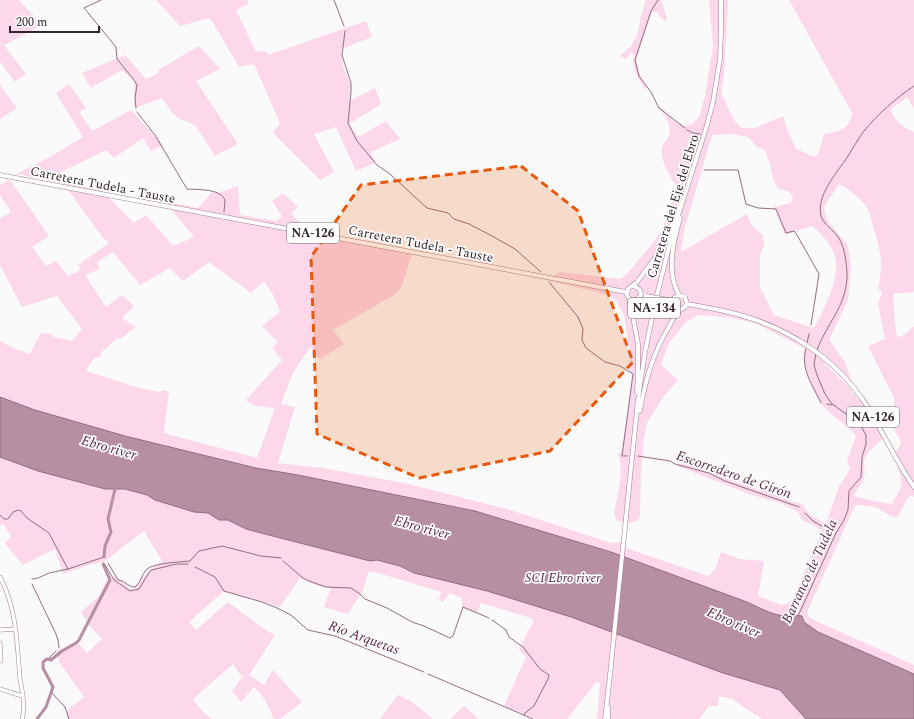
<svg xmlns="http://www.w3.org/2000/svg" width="914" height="719" font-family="Spectral,serif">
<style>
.green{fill:#fcd8ea;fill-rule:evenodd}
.water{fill:#b88ea3;stroke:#906e7f}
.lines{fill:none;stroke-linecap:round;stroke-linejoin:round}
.stream{stroke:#906e7f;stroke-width:1}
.canal{stroke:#b88ea3;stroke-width:3}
.minor-casing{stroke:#9f7f8f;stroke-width:4.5}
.major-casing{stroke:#9f7f8f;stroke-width:5}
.minor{stroke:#fff;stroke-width:3.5}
.major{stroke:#fff;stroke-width:4}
.major-bridge-casing{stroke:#9f7f8f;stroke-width:5;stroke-linecap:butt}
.major-bridge{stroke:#fff;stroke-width:4}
.marked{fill:#e8590c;fill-opacity:0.2;stroke:#e8590c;stroke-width:3;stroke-dasharray:8 5;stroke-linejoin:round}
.labels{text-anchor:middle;stroke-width:3.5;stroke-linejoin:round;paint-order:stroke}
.shield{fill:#fff;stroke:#6f656a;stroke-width:1}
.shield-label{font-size:12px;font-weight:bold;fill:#31232a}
.street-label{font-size:13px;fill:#31232a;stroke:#fff}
.park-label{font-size:13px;font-style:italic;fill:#592442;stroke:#fff}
.water-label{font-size:14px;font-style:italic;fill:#5b2544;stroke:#fff}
</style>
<rect width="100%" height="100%" fill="#fafafa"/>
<!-- green -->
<path class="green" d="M0 0H19L42 25 4 45 26 74 15 82 0 62V45L2 44 0 42Z
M156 0H247L249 4 236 10 256 52 266 51 268 55 366 21 372 37 341 49 343 66 350 84 349 101 375 88 381 104 349 124 358 137 386 121 400 139 371 152 375 163 356 171 336 127 314 134 334 172 320 180 273 133 280 123 254 64 239 67 210 18 180 26Z
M646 0H661L667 17 666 22 660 17 658 12H652L636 60 640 75 647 88 645 89C638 78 631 68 634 55L631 52 626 59 620 56 631 46 637 35 641 16Z
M709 0H728L724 75 721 93 734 120 742 128H755L783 116 787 129 796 149 815 157 819 152 824 134C839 131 850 130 852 113L789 0H914V109L907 97 891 109C893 121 904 128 914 132V292L893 294 895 323 897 337 904 335 914 326V498L912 495C903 500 904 512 895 518 890 516 886 513 881 510 874 505 865 506 856 505L852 512 807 612 809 617 814 620 914 665V719H762L732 699 719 696 718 706H709L699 719H597L600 683 597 681 567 719H536L504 706 526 657 519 649 534 620 528 617 481 603 477 613 462 608V598L450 593 443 602 439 600 441 592 385 575 369 571 362 592 348 614 324 607 331 588 316 585 300 578 280 607 252 598 223 592 189 622 196 630 228 602 266 630 275 635 249 675 264 685 273 670 302 702 280 719H274L264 698 254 687 241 702 232 691 242 677 233 664 193 699 204 713 212 719H68L66 711 84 697 59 662 57 651 77 642 87 653 102 639 89 625 81 612 99 596 107 580 115 576 132 590 150 570 162 561 144 531 105 561 86 566 63 574 55 549 23 565 5 544 11 536 3 524 0 526V341L15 349 30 354 41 333 51 334 53 337 72 341 82 329 57 296 22 307 0 265V218L11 212 0 195V185L10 180 49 236 32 247 46 266 56 261 68 276 81 270 78 265 109 243 103 238 63 183 16 174 48 158 83 137 56 93 69 84 86 108 79 112 92 131 131 110 163 145 151 151 143 138 114 158 106 150 59 173 63 183 101 190 134 223 146 215 173 246 194 237 164 201 198 208 213 191 218 193 238 186 240 215 277 221 282 216 272 201 283 193 298 207 291 213 308 232 413 251 401 288 394 295 333 330 344 344 320 359 310 347 293 373 281 404 295 407 278 463 323 468 404 483 507 509 611 543 622 542 623 547 708 576 715 569 721 552 740 559 764 561 758 596 781 605 787 604 792 600 822 532 817 527 802 520 798 512 781 503 749 494 677 466 678 464H688L719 476 803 505 809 514 826 524 839 486 846 476 850 468 847 460 856 436C851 428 835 418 828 411 815 400 801 365 804 348L755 323 726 317 698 315 685 323 669 343 661 365 678 380 664 396 647 423 644 439 641 473 640 515 638 520 625 525V523C619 522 616 520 614 514 617 495 625 472 618 454L622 450 623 442 633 376 629 370 631 365 629 348 624 315 617 302 609 295 554 282 552 277 560 272 620 279 626 275 653 243 662 230 677 188C671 178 660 161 662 148 662 145 665 142 667 140 674 128 667 119 660 109L662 108 675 122 685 126 692 124 699 117 705 96 713 46ZM732 134 748 137 757 147 765 150 770 164 773 179 778 188 789 192 793 197 791 203 774 207 785 235 812 226C822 234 835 249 836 261 838 282 824 310 814 328L774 315 760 287V255L764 246 763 235 752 226 747 214 681 252 684 231 712 135ZM839 184C848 189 862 199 867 208 870 213 871 219 872 223 880 246 884 264 878 288L882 292 878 304 885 339 868 346 894 398V428L901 443 898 449 893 454 899 464 897 467C905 485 901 488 892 504L874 501 854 496C856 490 861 486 863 480 866 473 864 467 864 461 865 452 879 443 885 437L875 421 849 387 822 361 832 368 847 383 851 379 845 362 829 340 848 300 851 265 848 245 829 223 826 217 824 207ZM113 252 140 285 170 268 183 281 209 262 251 293 264 281 273 295 280 312 262 326 278 342 272 348 282 360 246 400 256 406 275 408 257 458 164 433 169 392 164 390 159 392 136 387 86 371 94 358 100 357 101 353 117 338 120 339 136 327 122 318 134 306 122 295 106 307 85 275 100 269 97 262Z
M199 46 220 69 196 81 238 144 215 156 195 125 178 118 173 114 162 98 135 108 134 81 122 70 91 88 82 73 125 55 146 79 159 73 158 70Z
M0 85 17 108 0 119Z
M398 695 411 701 433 719H380Z
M464 706 477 717 478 719H450Z"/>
<!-- water -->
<path class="water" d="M0 397 35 410 125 436 256 468 298 475 475 511 611 552 747 602C758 607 774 616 786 616 792 616 796 615 802 616L804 622 818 632 914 674V719H806L780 690 723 673 571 617 487 591 414 573 400 566 377 560 370 561 261 533 246 529 228 520H219L208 513 194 512 155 500 147 495 125 489H105L38 471 0 457Z"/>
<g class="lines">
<!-- stream -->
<path class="stream" d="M101 0 84 8 116 47 117 59 134 80 137 85 135 98 136 108
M334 0 344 26
M658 0 651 11 635 60 639 76 651 92 659 108 685 128
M345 31 342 55 351 83V92L348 123 357 141 377 165 390 174 427 208 448 213 454 219 469 224 492 236 515 249 541 272
M137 112 155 135 187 189C199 190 219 188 225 200L224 212
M687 130 693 133 700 134
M704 170H738L746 204 758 208 776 209 786 233 794 231 797 235 819 274 811 325
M549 282 578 317 583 329 582 340 586 348 605 362 620 366 633 374 622 456H627
M807 343 809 334
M806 349C800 370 813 385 821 403
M817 350C827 323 845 308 847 278 847 264 845 242 834 232 828 226 824 224 821 216 816 195 837 173 848 156 853 148 858 139 864 131 878 114 896 98 914 86
M827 404 832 405
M638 456 670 461 675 464 709 473 725 481 799 507
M805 513 813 521 823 527
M0 515 4 519H8L13 512 18 510 21 511 27 518 49 533 68 569
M283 561 303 578 309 581 326 587 351 588 360 594 365 599 387 608 412 622 424 626 450 638 453 636 463 607 489 618
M104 563 114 580 130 591 139 589 150 571 152 570 176 564H188
M108 563 118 580C124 580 128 587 135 587 141 582 142 574 147 569 154 563 181 562 190 561L199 551 222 546 261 556 281 558
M195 567 215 577 224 591 262 602 277 608 291 615 308 630 335 636 424 672
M32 579 38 578 49 573 68 569 104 557
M32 584 56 634 58 640 59 648
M798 616 836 533 844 520 848 510 849 491 861 477 862 457 866 444V435L862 428 857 422 831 403 825 394 817 375 814 365 816 353
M492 620 506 630 509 637 523 647 540 669 549 675 548 679 534 706 525 713 524 715
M48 659 56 651
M428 674 533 719
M51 692 65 707 69 719"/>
<!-- canal -->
<path class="canal" d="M104 557 105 546 111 532 108 519 116 485
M37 719 46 707 53 687 43 668V662L47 659 51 660 62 651 76 643 79 640 110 580 103 564"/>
<defs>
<path id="minor" d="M0 577C17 609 17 644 20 679 22 691 26 707 22 719
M0 630 16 629
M0 643 1 661 0 660
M0 689 22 696"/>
<path id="major" d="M0 175 626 292
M633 286 636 287 640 290 641 295 638 299C633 302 629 300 627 295L628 289 637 282 658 254 671 226 678 206
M679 295C666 272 673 243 680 218
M630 300 638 344V370L637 392
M687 304C705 307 723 310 740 315 790 329 836 359 865 403 882 430 895 460 914 487
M640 411C645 380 653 352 670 325 672 321 676 312 680 310 684 307 685 308 687 304L685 297 679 295 674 298 672 304 674 307 680 310
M605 719 610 675 638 399 645 352 655 303 672 235 707 125 713 102 720 59 721 31V0
M608 719V707"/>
</defs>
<!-- minor casing -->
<use href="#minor" class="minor-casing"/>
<!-- major casing -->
<use href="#major" class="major-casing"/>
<!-- minor -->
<use href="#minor" class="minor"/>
<!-- major -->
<use href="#major" class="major"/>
<defs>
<path id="major-bridge" d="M646 296 668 300"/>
</defs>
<!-- major-bridge casing -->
<use href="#major-bridge" class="major-bridge-casing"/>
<!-- major-bridge -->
<use href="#major-bridge" class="major-bridge"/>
</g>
<!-- marked area -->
<path class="marked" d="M521 166 578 211 633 362 550 451 419 478 317 434 311 257 361 185Z"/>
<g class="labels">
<!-- shield labels -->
<g class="shield">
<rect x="287" y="223" width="52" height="20" rx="3"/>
<rect x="628" y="298" width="52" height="20" rx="3"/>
<rect x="847" y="407" width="52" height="20" rx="3"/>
</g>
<g class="shield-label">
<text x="313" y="237">NA-126</text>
<text x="654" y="312">NA-134</text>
<text x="873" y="421">NA-126</text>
</g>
<!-- street labels -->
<g class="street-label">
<text transform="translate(103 184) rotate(11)" y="5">Carretera Tudela - Tauste</text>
<text transform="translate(672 206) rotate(-73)" y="5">Carretera del Eje del Ebro</text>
<text transform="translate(421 243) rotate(11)" y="5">Carretera Tudela - Tauste</text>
</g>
<!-- park labels -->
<g class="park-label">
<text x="563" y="582">SCI Ebro river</text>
</g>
<!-- water labels -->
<g class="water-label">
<text transform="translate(109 447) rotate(16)" y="5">Ebro river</text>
<text transform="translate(734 474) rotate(19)" y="5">Escorredero de Girón</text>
<text transform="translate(422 527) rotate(15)" y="5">Ebro river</text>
<text transform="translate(809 571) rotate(-65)" y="5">Barranco de Tudela</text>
<text transform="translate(734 622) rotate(24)" y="5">Ebro river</text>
<text transform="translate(364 637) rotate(20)" y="5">Río Arquetas</text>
</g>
</g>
<!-- scale -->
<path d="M10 26v6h89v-6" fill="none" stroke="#31232a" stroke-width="2"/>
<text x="16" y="26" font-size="12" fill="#31232a" stroke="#ffffff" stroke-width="3" paint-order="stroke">200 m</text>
</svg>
